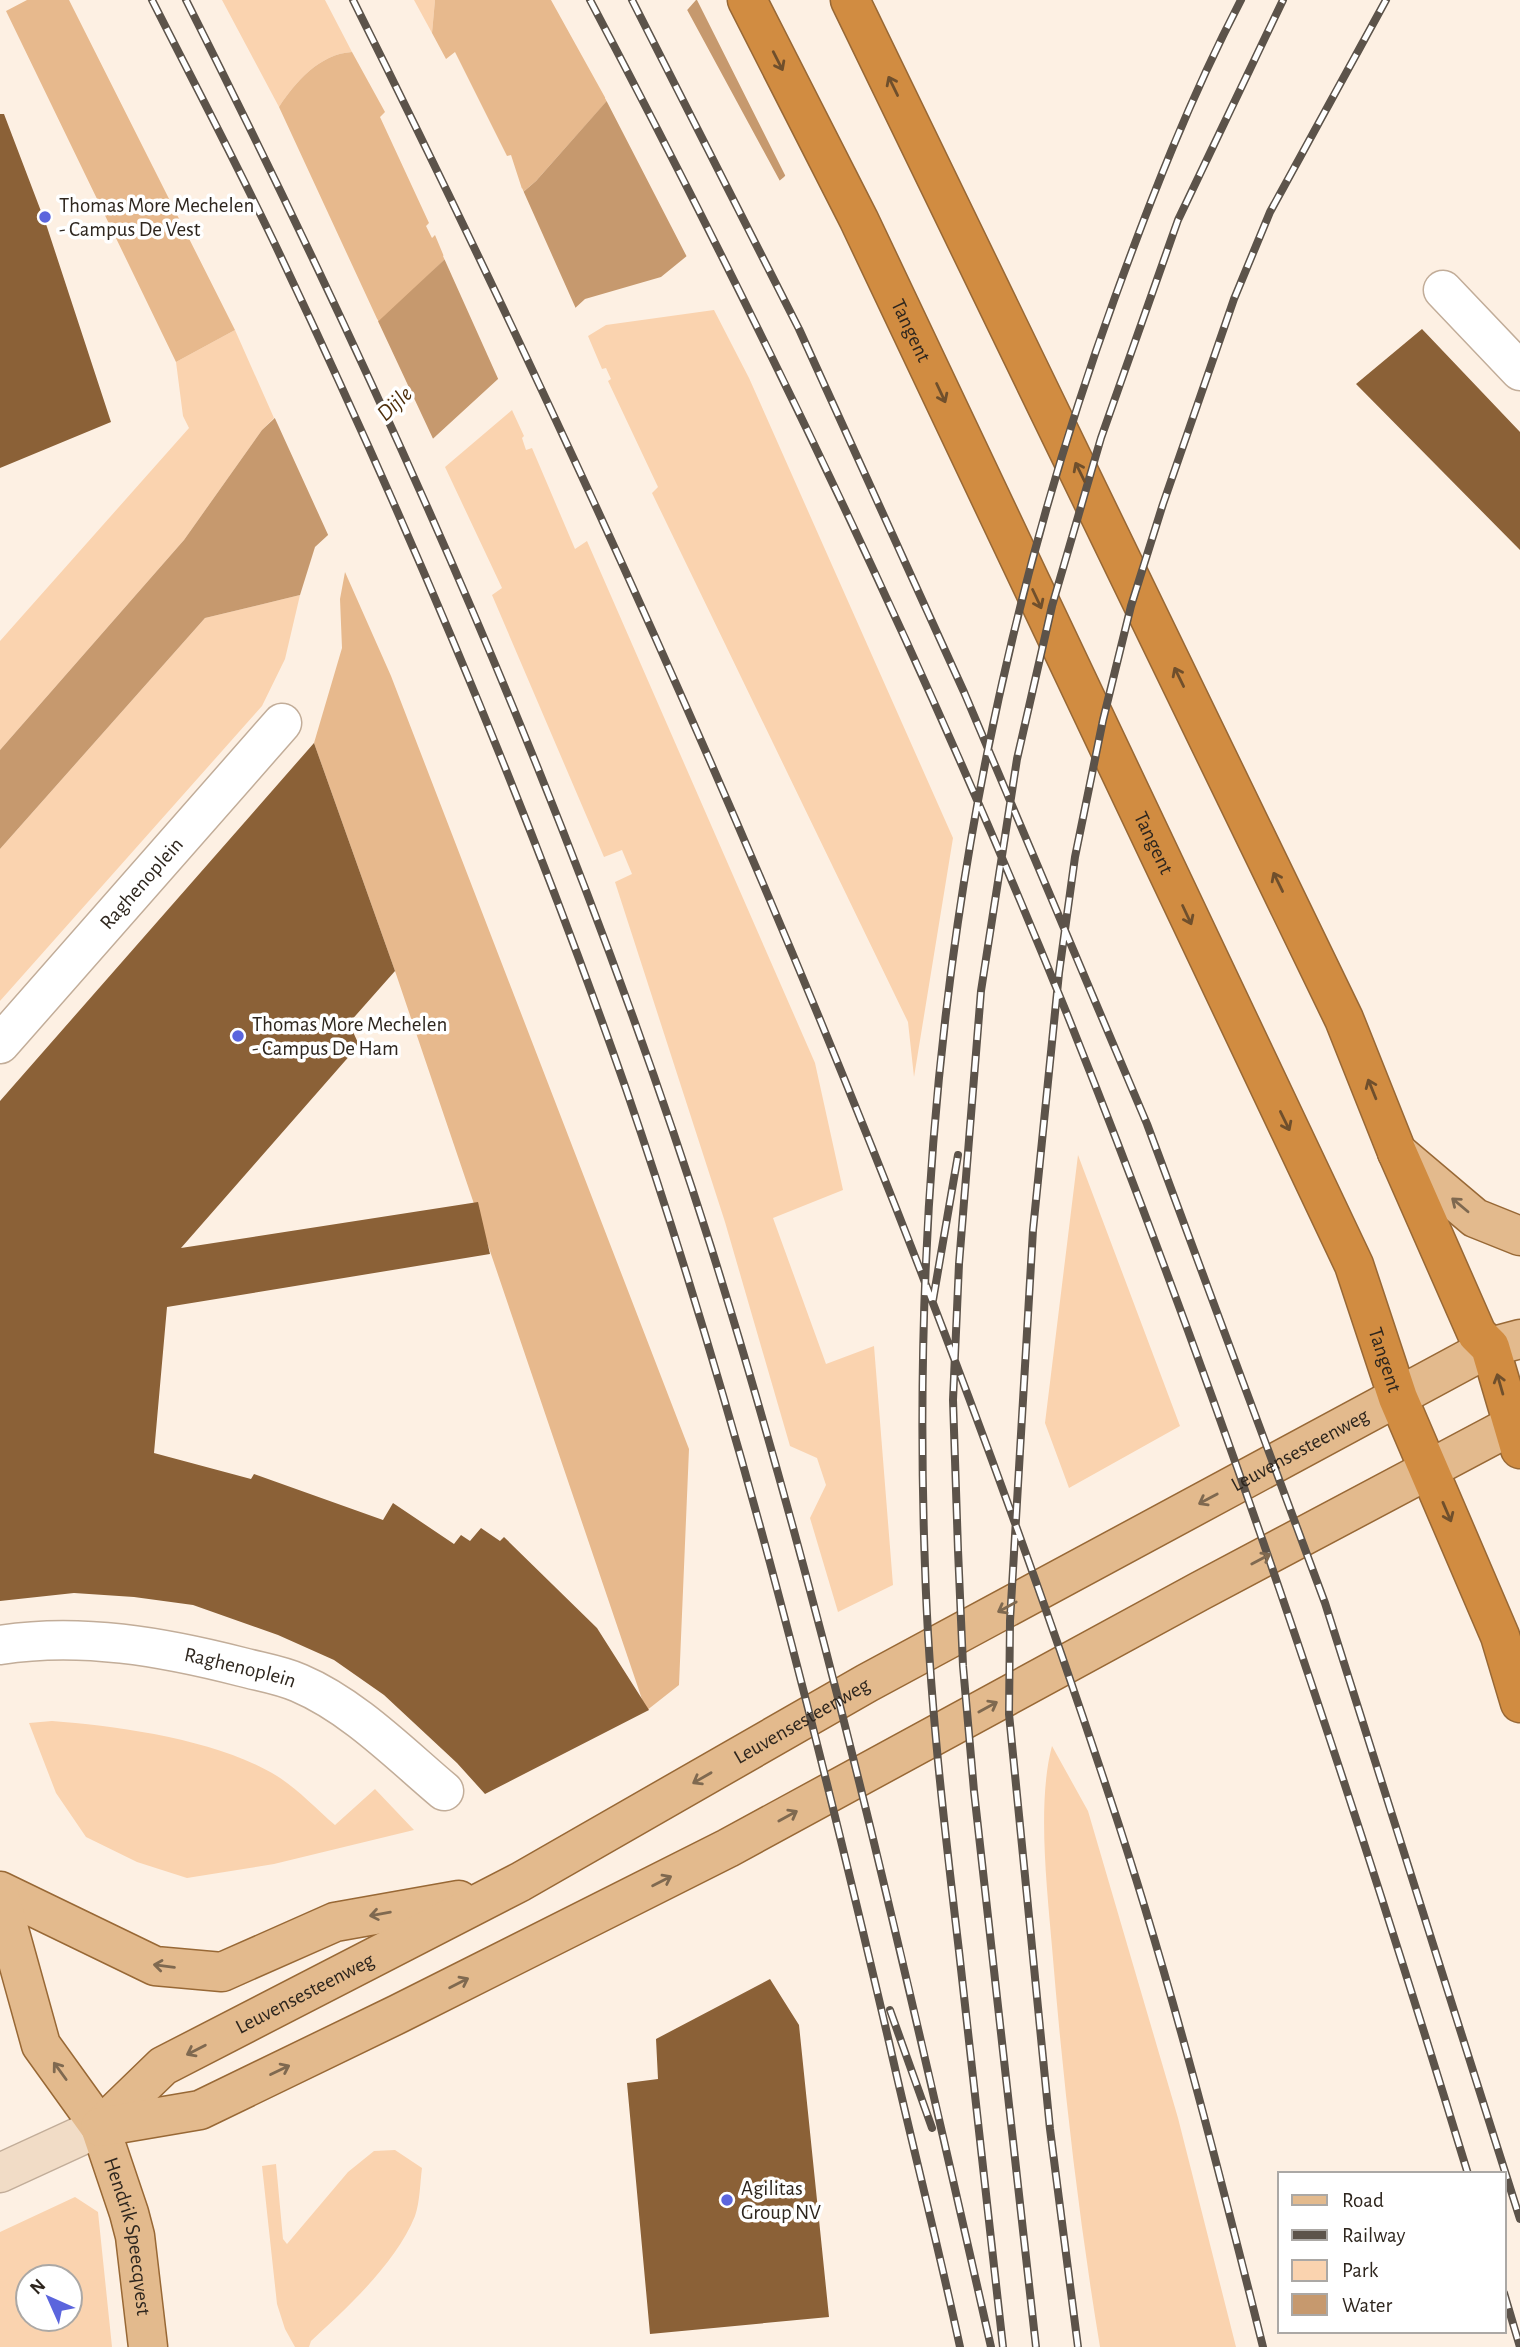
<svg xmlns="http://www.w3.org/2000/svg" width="1520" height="2347" font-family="'Alegreya Sans',sans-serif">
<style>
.green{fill:#fad3af;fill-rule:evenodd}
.forest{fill:#e7b98d}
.water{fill:#c6996e}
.pier{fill:#fdf0e3}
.building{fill:#8b6137}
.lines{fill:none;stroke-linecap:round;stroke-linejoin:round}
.street-casing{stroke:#c2ad99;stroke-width:41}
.secondary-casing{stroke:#c2ad99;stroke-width:41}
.primary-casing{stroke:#986835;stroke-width:41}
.highway-casing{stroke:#986835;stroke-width:41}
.street{stroke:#fff;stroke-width:38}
.secondary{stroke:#f1dcc6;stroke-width:38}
.primary{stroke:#e3ba8d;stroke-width:38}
.highway{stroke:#d18c41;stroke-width:38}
.rail-casing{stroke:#5c534a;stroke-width:8}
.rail{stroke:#fff;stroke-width:5;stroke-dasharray:16;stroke-linecap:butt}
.oneway{stroke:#6f4f2c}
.oneway2{stroke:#7f6950}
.poi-dot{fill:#5b65dd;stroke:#fff;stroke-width:2.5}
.labels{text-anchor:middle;stroke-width:7;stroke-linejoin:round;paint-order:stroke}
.poi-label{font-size:21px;fill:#2e261e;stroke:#fff;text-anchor:start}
.street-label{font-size:21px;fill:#2e261e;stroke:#fff}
.water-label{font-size:23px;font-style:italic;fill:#4e2f0c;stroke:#fff}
</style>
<rect width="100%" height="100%" fill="#fdf0e3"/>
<!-- green -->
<path class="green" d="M222 0H325L352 52C320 54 296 81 279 107Z
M414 0H435L432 33Z
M714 310 749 378 953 838 914 1077 908 1022 652 493 658 487 608 381 611 379 606 368 602 369 588 336 606 325Z
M235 330 274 418 262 430 184 540 0 750V641L189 428 183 416 176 362Z
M512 410 524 436 522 438 526 450 532 448 575 549 587 541 815 1063 843 1190 773 1218 826 1364 874 1346 893 1585 838 1612 810 1518 826 1485 817 1458 790 1446 725 1222 615 882 632 874 622 850 604 857 492 595 502 588 445 467Z
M300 595 285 659 262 706 0 1001V849L205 618Z
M1078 1155 1180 1426 1069 1488 1045 1423Z
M52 1721C119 1726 219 1740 277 1776 298 1789 316 1809 335 1825L375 1789 414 1830 274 1864 187 1878 137 1862 86 1837 56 1793 29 1723Z
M1052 1746 1088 1811 1178 2118 1236 2347H1100C1078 2214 1063 2081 1052 1947 1047 1888 1037 1802 1052 1746Z
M395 2150 422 2168C420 2183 420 2202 415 2216 396 2263 348 2307 311 2341L309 2347H295L285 2329 277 2304 262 2166 276 2164 283 2239 287 2244 348 2172 374 2151Z
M75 2197 98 2212 112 2347H0V2232ZM28 2277H70V2319H28Z"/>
<!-- forest -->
<path class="forest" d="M27 0H69L235 330 176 362 6 11Z
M435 0H551L607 101 536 181 523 192 511 155 507 156 455 52 446 59 432 33Z
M352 52 385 112 380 117 429 223 426 226 432 238 435 235 445 259 379 323 279 107C296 81 320 54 352 52Z
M345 572 391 676 689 1449 679 1685 646 1711 395 971 314 743 342 648 340 599Z"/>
<!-- water -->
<path class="water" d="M696 0H938L784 177 661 277 585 299 315 547 300 595 205 618 0 849V750L184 540 262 430 445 259 536 181Z"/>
<!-- pier -->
<path class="pier" d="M697 0H941L787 179Z
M685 6 781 183 688 259 605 98Z
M522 188 577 311 500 383 443 256Z
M377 319 435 443 330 539 273 414Z"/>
<!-- building -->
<path class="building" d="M0 114H4L47 227 111 422 0 468Z
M1422 329 1520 432V550L1356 384Z
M314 743 395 971 349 1023 359 1045 181 1248 478 1202 490 1254 167 1307 154 1453 251 1479 254 1474 383 1520 393 1503 454 1544 461 1535 470 1541 481 1528 500 1541 504 1537 597 1628 649 1710 485 1794 457 1763 384 1695 334 1660 278 1635 193 1605 134 1597 74 1593 0 1601V1101Z
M770 1979 799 2025 829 2317 650 2334 627 2083 658 2079 656 2039Z"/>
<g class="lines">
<defs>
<g id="street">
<path d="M1443 290 1520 371"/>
<path id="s1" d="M0 1044 282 723"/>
<path id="s2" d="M0 1645C80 1632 164 1647 242 1667 261 1672 281 1675 299 1683 353 1706 399 1753 444 1791"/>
</g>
<path id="secondary" d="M0 2173 100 2127"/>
<g id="primary">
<path d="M1397 1152 1475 1218 1520 1236"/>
<path d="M0 1891 155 1966 222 1972 335 1922 459 1900"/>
<path id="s3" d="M0 1897 41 2045 100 2127 129 2213 135 2236 148 2347"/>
<path id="s4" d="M100 2127 163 2066 520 1882 867 1683 1490 1347 1520 1339"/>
<path d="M100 2127 200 2110 398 2014 728 1848 1200 1591 1520 1421"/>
</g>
<g id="highway">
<path id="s5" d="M747 0 859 220 1354 1265 1398 1398 1500 1636 1520 1703"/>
<path d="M850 0 1344 1019 1397 1152 1477 1334 1490 1347 1520 1449"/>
</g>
</defs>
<!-- street casing -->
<use href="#street" class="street-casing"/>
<!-- secondary casing -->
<use href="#secondary" class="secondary-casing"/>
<!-- primary casing -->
<use href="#primary" class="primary-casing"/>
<!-- highway casing -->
<use href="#highway" class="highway-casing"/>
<!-- street -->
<use href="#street" class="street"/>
<!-- secondary -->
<use href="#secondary" class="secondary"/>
<!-- primary -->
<use href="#primary" class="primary"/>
<!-- highway -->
<use href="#highway" class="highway"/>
<defs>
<path id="rail" d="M152 0C195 85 240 170 281 257 410 529 527 806 626 1089 734 1402 814 1721 889 2042 912 2144 938 2245 960 2347
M186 0C389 403 573 813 710 1244 824 1606 907 1977 991 2347
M353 0C643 582 906 1180 1110 1798 1170 1978 1217 2163 1263 2347
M590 0C764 330 927 668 1067 1014 1219 1394 1348 1782 1468 2174
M632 0 799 329 964 692 1147 1124 1325 1603 1520 2219
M933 1300 958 1155
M890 2010 932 2128
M1504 2293 1520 2347
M1003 2347C988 2215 974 2083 959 1951 944 1824 929 1696 925 1567 909 1131 965 711 1114 300 1151 198 1191 96 1241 0
M1036 2347 974 1791 963 1666 958 1550 953 1400 959 1264 981 991 1017 759 1052 606 1101 438 1178 220 1283 0
M1078 2347 1050 2129 1009 1714 1010 1621 1033 1230 1059 973 1075 857 1103 720 1131 606 1163 504 1234 299 1270 212 1386 0"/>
</defs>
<!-- rail casing -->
<use href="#rail" class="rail-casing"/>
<!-- rail -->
<use href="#rail" class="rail"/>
</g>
<!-- one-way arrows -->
<defs><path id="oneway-shaft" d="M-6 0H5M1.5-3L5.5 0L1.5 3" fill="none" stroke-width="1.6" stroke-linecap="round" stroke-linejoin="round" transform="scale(1.75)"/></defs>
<g class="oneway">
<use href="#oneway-shaft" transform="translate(778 61) rotate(63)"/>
<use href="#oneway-shaft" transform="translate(893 86) rotate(-116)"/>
<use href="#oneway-shaft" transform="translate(941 393) rotate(65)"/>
<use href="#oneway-shaft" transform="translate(1080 472) rotate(-116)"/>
<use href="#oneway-shaft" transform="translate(1037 599) rotate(65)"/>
<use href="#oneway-shaft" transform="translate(1179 677) rotate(-116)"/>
<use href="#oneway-shaft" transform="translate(1278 882) rotate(-116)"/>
<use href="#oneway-shaft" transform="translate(1187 915) rotate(65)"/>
<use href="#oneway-shaft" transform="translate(1372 1089) rotate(-112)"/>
<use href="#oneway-shaft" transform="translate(1285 1121) rotate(64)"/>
<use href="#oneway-shaft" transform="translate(1500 1384) rotate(-106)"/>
<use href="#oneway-shaft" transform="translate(1447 1512) rotate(67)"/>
</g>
<g class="oneway2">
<use href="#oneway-shaft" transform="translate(1460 1205) rotate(-140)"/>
<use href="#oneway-shaft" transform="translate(1208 1499) rotate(152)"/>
<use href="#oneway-shaft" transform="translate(1261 1559) rotate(-28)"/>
<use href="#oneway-shaft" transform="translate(1007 1607) rotate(151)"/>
<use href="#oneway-shaft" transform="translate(988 1707) rotate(-29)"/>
<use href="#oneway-shaft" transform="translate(702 1778) rotate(150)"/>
<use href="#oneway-shaft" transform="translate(788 1816) rotate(-29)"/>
<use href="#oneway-shaft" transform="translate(662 1881) rotate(-27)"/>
<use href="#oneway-shaft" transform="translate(380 1914) rotate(170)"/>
<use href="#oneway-shaft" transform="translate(164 1966) rotate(-173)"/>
<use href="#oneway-shaft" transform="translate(459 1983) rotate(-27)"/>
<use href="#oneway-shaft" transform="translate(196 2050) rotate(153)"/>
<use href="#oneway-shaft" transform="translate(280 2070) rotate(-26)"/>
<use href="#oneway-shaft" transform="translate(60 2071) rotate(-126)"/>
</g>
<!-- markers -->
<g class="poi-dot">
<circle cx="45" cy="217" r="7"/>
<circle cx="238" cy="1036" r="7"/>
<circle cx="727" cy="2200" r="7"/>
</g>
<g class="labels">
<!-- poi labels -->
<g class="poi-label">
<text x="59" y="212">Thomas More Mechelen<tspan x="59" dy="24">- Campus De Vest</tspan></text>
<text x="252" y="1031">Thomas More Mechelen<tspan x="252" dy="24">- Campus De Ham</tspan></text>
<text x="741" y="2195">Agilitas<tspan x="741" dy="24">Group NV</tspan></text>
</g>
<!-- street labels -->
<g class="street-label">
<text dy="7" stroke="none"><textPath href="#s5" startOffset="369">Tangent</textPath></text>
<text dy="7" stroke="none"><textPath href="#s5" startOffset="936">Tangent</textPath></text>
<text dy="7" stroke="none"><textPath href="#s1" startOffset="214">Raghenoplein</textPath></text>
<text dy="7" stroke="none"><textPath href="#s5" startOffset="1503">Tangent</textPath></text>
<text dy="7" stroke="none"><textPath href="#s4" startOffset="1381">Leuvensesteenweg</textPath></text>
<text dy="7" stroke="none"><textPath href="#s2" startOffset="243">Raghenoplein</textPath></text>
<text dy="7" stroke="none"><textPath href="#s4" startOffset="814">Leuvensesteenweg</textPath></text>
<text dy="7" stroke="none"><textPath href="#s4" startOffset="247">Leuvensesteenweg</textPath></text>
<text dy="7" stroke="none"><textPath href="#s3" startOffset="368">Hendrik Speecqvest</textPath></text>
</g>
<!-- water labels -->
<g class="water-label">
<text transform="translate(394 403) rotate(-43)" y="8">Dijle</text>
</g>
</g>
<!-- legend -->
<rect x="1278" y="2172" width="228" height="161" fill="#ffffff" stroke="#aba8a5" stroke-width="2"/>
<rect x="1292" y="2195" width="35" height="10" fill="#e3ba8d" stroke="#aba8a5" stroke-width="2"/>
<text x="1342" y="2207" font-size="21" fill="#2e261e">Road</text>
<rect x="1292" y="2230" width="35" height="10" fill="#5c534a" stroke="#aba8a5" stroke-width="2"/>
<text x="1342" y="2242" font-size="21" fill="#2e261e">Railway</text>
<rect x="1292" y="2260" width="35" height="21" fill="#fad3af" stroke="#aba8a5" stroke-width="2"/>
<text x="1342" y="2277" font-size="21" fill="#2e261e">Park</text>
<rect x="1292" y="2294" width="35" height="21" fill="#c6996e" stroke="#aba8a5" stroke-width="2"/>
<text x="1342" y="2312" font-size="21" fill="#2e261e">Water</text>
<!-- north arrow -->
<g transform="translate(49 2298) rotate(315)"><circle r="33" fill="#ffffff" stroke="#aba8a5" stroke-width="2"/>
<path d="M0-5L12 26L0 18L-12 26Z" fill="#5b65dd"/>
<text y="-10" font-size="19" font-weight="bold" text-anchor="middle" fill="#2e261e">N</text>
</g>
</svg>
